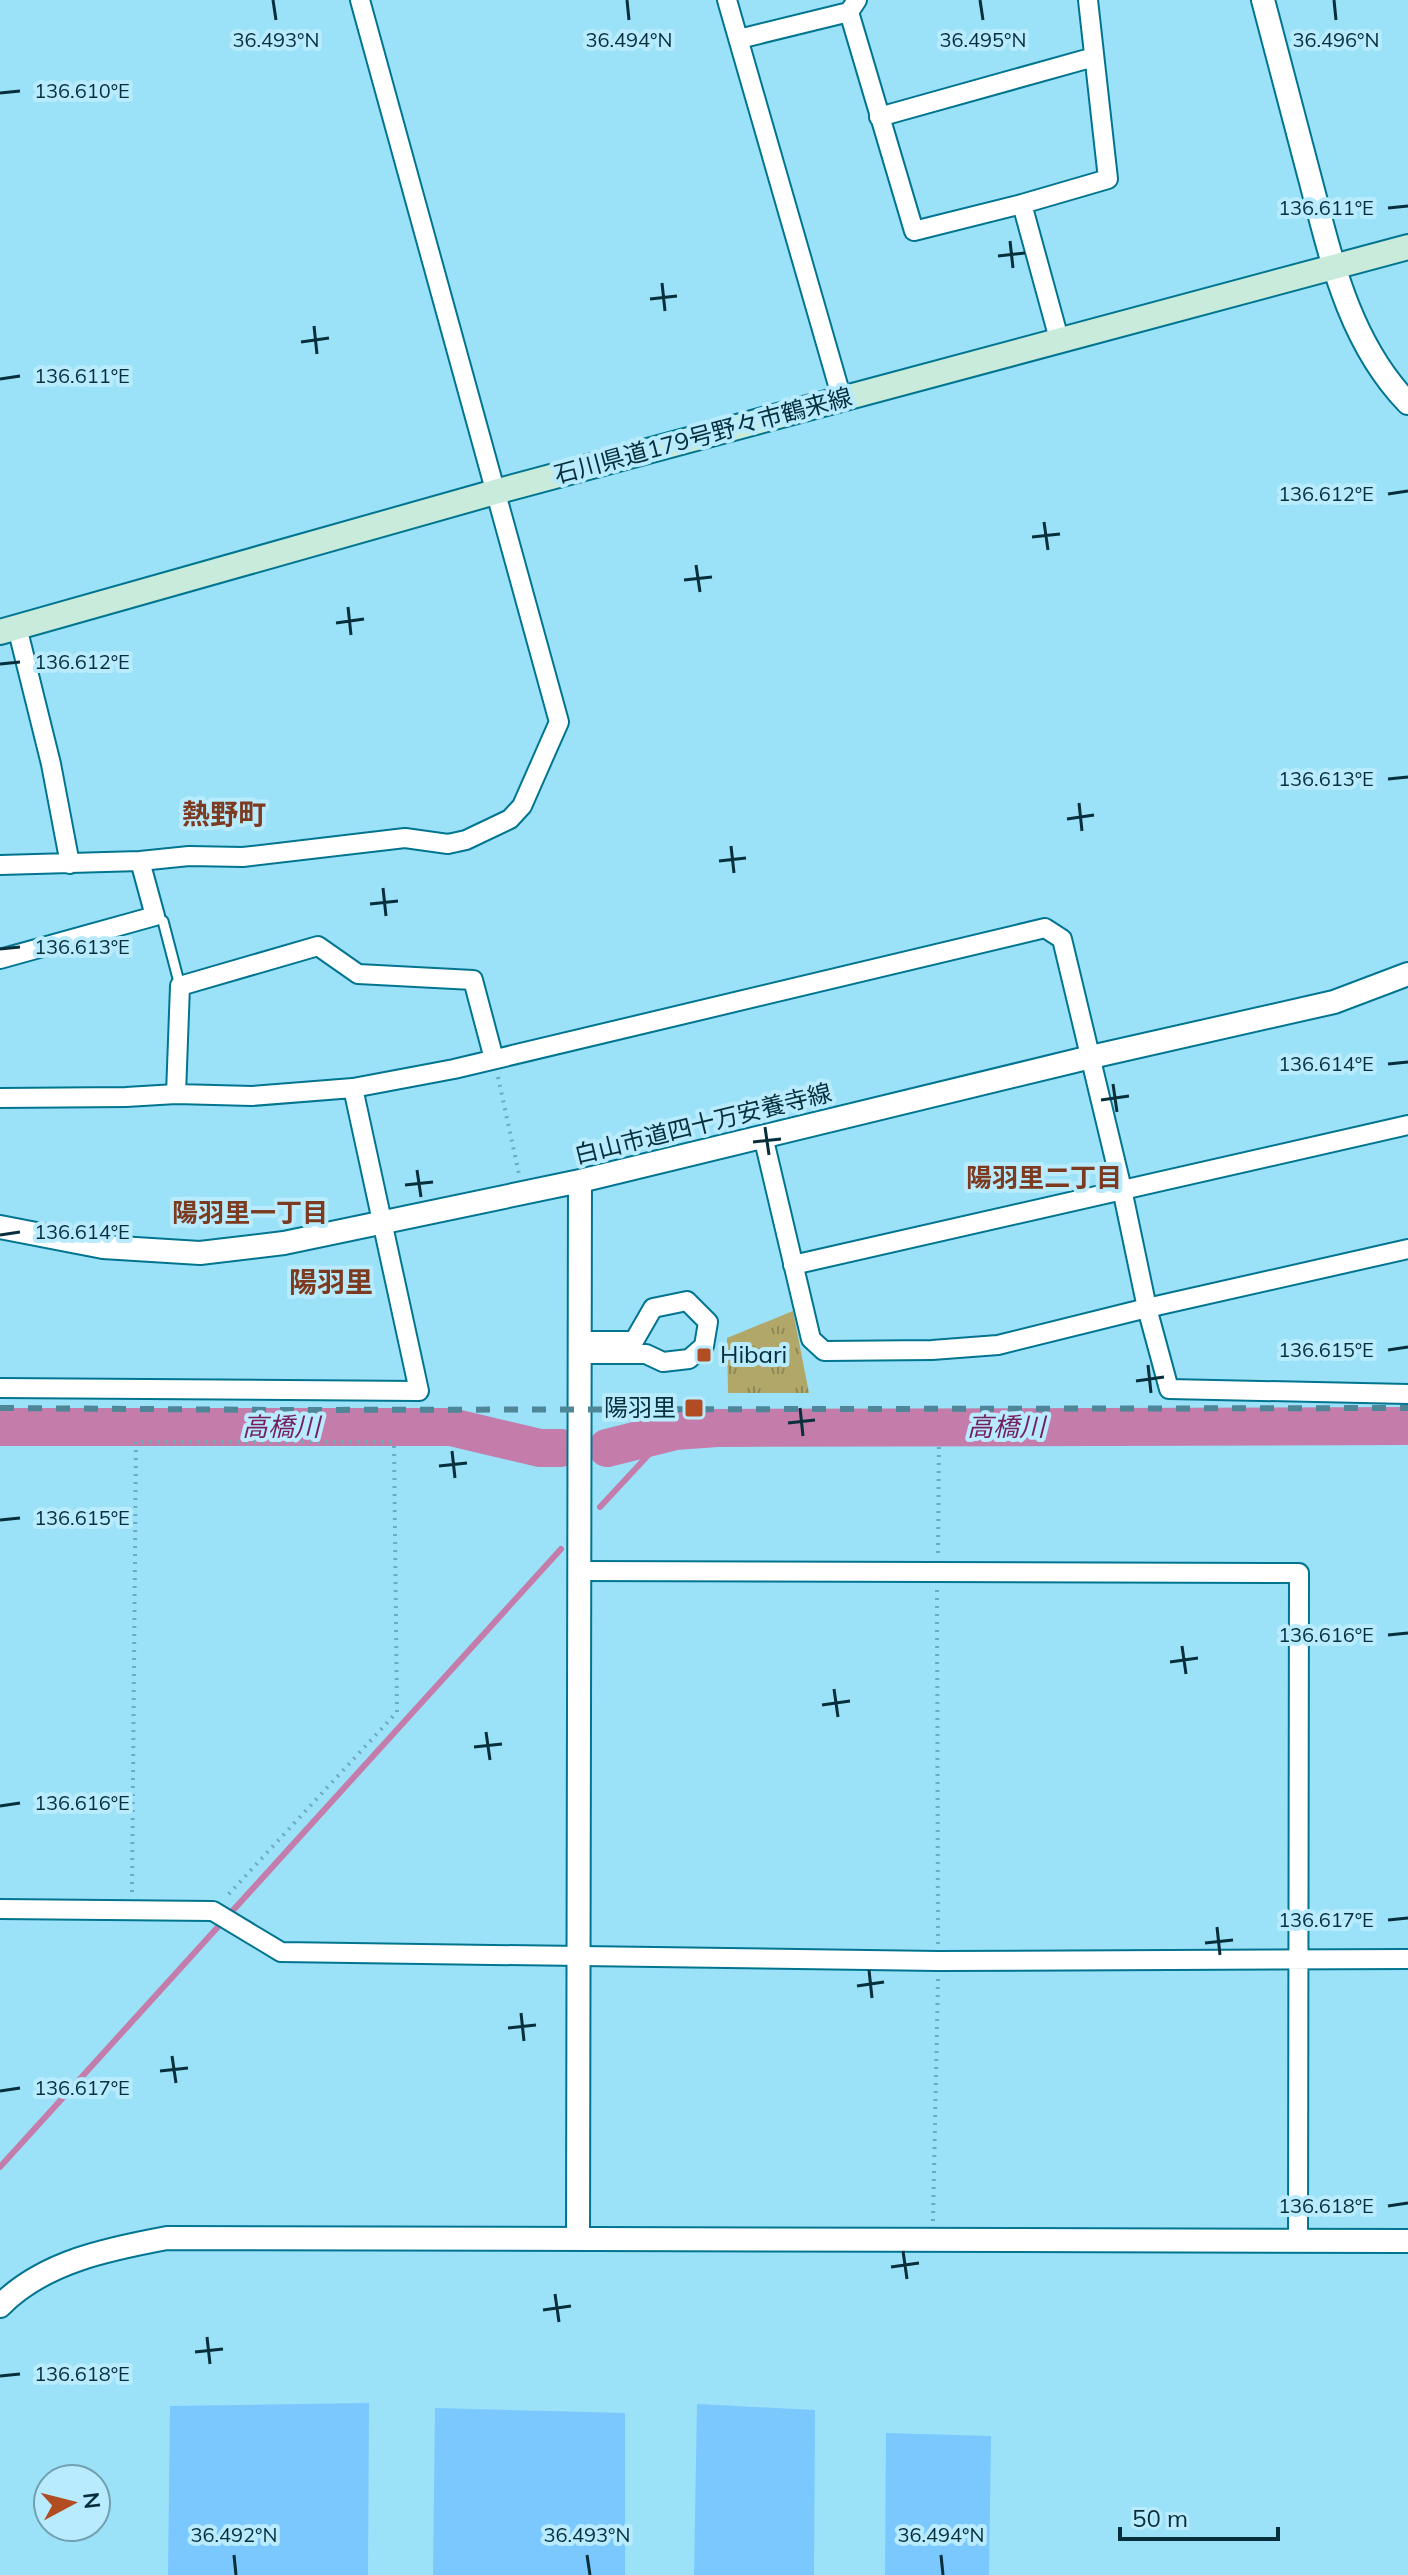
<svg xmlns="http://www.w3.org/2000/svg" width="1408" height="2575" font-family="Mulish,'Noto Sans JP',sans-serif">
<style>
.park{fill:url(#park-tufts)}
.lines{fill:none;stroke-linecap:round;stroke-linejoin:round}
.stream{stroke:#c47cab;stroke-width:6}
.river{stroke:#c47cab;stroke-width:38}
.building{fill:#7bc8fe}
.service-casing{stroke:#017590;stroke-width:13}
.minor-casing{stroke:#017590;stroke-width:22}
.tertiary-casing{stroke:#017590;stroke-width:26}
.secondary-casing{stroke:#017590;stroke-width:28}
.path{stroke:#6daabe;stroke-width:4;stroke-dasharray:2 6;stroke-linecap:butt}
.service{stroke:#fff;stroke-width:9}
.minor{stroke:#fff;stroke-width:18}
.tertiary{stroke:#fff;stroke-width:22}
.secondary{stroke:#c9ebdc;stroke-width:24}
.rail{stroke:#4e8597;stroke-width:6;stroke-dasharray:14 14;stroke-linecap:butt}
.ticks{fill:none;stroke:#062f3b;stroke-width:3}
.poi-dot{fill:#b24c22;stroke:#b8ebfd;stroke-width:3}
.labels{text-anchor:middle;stroke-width:8;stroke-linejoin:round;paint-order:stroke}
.street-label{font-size:24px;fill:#062f3b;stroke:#b8ebfd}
.poi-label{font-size:24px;fill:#062f3b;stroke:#b8ebfd;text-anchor:start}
.neighbourhood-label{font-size:26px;font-weight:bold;fill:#7c3a20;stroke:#b8ebfd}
.water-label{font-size:26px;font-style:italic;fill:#751f5e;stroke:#b8ebfd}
.quarter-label{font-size:28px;font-weight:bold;fill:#7c3a20;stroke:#b8ebfd}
.ticks-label{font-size:20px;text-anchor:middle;fill:#062f3b;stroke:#b8ebfd;stroke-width:8;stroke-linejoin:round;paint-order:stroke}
</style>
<defs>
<pattern id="park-tufts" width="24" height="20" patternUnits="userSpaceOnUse" patternTransform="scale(2)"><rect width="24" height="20" fill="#b1a768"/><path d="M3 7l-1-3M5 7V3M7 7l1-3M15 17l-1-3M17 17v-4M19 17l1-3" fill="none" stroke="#8e8857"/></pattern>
</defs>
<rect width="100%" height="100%" fill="#9be1f8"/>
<!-- park -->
<path class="park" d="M793 1311 809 1393H728L727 1338Z"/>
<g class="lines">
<!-- stream -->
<path class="stream" d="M600 1507 653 1450 675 1431
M0 2167 561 1549"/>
<!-- river -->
<path class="river" d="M0 1427H451L540 1448H561
M607 1448 675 1431 717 1428 1408 1426"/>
</g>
<!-- building -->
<path class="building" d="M369 2403 368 2575H168L170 2406Z
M697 2404 815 2410 814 2575H694Z
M435 2408 625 2413V2575H433Z
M886 2433 991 2436 989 2575H885Z"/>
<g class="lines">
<defs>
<path id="service" d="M155 916 163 921 180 986"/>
<path id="minor" d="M727 0 842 399
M857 0 849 12 914 231 1022 204 1108 179 1088 0
M739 39 849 12
M879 117 1094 57
M1022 204 1059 339
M17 627 51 764 70 864
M0 865 140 861 189 856 243 857 405 838 448 844 466 840 510 819 522 806 559 722 360 0
M0 959 155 916 140 861
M176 1094 180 986 318 946 358 974 473 980 494 1059
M0 1098 126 1097 176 1094 252 1096 353 1088 454 1069 1045 928 1062 939 1122 1189 1147 1308 1408 1249
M763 1136 811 1339 824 1351 932 1350 998 1345 1147 1308 1169 1389 1408 1394
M793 1265 1408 1125
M579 1354H646L663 1362 689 1359 704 1346 708 1322 687 1301 653 1308 634 1341H579
M0 1388 419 1391 353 1088
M579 1571 1299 1573 1298 2241
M0 1909 213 1911 281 1952 938 1961 1408 1959"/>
<path id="tertiary" d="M1263 0C1278 57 1293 114 1308 171 1330 253 1347 340 1408 403
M0 1227 103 1247 200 1253 284 1243 580 1181 1091 1057 1334 1002 1408 974
M578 2237 580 1181
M0 2306C43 2262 108 2249 167 2238L1408 2241"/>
<path id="secondary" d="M0 632 495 492 1408 247"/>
</defs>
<!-- service casing -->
<use href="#service" class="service-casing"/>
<!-- minor casing -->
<use href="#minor" class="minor-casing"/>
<!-- tertiary casing -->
<use href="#tertiary" class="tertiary-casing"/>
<!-- secondary casing -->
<use href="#secondary" class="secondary-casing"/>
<!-- path -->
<path class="path" d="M498 1077 519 1174
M938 1553 939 1441
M937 1590 938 1945
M132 1892 136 1442H394L397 1712 226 1897
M933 2221 938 1978"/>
<!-- service -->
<use href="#service" class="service"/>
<!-- minor -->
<use href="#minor" class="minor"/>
<!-- tertiary -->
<use href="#tertiary" class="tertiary"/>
<!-- secondary -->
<use href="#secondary" class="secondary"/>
<!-- rail -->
<path class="rail" d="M0 1408 278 1410 1408 1408"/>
</g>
<!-- ticks -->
<path class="ticks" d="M273 0 276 20M627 0 629 20M980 0 983 20M1334 0 1336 20M0 93 20 91M1388 208 1408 206M1010 241 1013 268M998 256 1025 253M662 283 665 311M650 299 677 296M314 326 317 354M301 342 329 338M0 379 20 376M1388 494 1408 491M1044 522 1048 550M1032 537 1060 534M696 565 700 592M684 580 712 577M348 607 351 635M336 623 364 619M0 664 20 662M1388 779 1408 777M1079 803 1082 831M1067 819 1094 815M731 846 734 873M719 861 746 858M383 888 386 916M370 904 398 901M0 949 20 947M1388 1064 1408 1062M1113 1084 1117 1112M1101 1100 1129 1096M765 1127 769 1155M753 1142 781 1139M417 1170 421 1197M405 1185 433 1182M0 1235 20 1232M1388 1350 1408 1347M1148 1365 1151 1393M1136 1381 1164 1377M800 1408 803 1436M788 1423 815 1420M452 1451 455 1478M439 1466 467 1463M0 1520 20 1518M1388 1635 1408 1633M1182 1646 1186 1674M1170 1662 1198 1658M834 1689 838 1717M822 1705 850 1701M486 1732 490 1760M474 1747 502 1744M0 1806 20 1803M1388 1920 1408 1918M1217 1927 1220 1955M1205 1943 1233 1940M869 1970 872 1998M857 1986 884 1982M521 2013 524 2041M508 2028 536 2025M172 2056 176 2083M160 2071 188 2068M0 2091 20 2088M1388 2206 1408 2203M903 2251 907 2279M891 2267 919 2263M555 2294 559 2322M543 2310 571 2306M207 2337 210 2364M195 2352 223 2349M0 2376 20 2374M234 2555 236 2575M587 2555 590 2575M941 2555 943 2575"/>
<!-- markers -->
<g class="poi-dot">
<rect x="696" y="1347" width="16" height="16" rx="4"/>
<rect x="684" y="1398" width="20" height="20" rx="4"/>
</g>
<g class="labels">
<!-- street labels -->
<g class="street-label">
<text transform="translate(703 436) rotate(-15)" y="8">石川県道179号野々市鶴来線</text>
<text transform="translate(703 1124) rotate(-14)" y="8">白山市道四十万安養寺線</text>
</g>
<!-- poi labels -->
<g class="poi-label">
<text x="720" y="1363">Hibari</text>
<text x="676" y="1416" text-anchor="end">陽羽里</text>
</g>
<!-- neighbourhood labels -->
<g class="neighbourhood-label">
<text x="1044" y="1187">陽羽里二丁目</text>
<text x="250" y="1222">陽羽里一丁目</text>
</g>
<!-- water labels -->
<g class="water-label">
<text x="281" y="1436">高橋川</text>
<text x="1006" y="1436">高橋川</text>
</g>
<!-- quarter labels -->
<g class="quarter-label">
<text x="224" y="824">熱野町</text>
<text x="331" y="1292">陽羽里</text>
</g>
</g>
<g class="ticks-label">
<text x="276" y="47">36.493°N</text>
<text x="629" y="47">36.494°N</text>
<text x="983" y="47">36.495°N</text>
<text x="1336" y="47">36.496°N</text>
<text x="82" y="98">136.610°E</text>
<text x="1326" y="215">136.611°E</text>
<text x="82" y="383">136.611°E</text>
<text x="1326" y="501">136.612°E</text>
<text x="82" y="669">136.612°E</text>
<text x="1326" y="786">136.613°E</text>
<text x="82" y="954">136.613°E</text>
<text x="1326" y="1071">136.614°E</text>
<text x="82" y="1239">136.614°E</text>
<text x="1326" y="1357">136.615°E</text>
<text x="82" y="1525">136.615°E</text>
<text x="1326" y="1642">136.616°E</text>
<text x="82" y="1810">136.616°E</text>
<text x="1326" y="1927">136.617°E</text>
<text x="82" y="2095">136.617°E</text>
<text x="1326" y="2213">136.618°E</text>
<text x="82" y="2381">136.618°E</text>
<text x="234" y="2542">36.492°N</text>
<text x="587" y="2542">36.493°N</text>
<text x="941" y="2542">36.494°N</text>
</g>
<!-- north arrow -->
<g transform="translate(72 2503) rotate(83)"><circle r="38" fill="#b8ebfd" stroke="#71a0af" stroke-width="2"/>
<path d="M0-6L14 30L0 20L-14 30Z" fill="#b24c22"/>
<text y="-12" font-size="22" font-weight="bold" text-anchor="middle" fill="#062f3b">N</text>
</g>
<!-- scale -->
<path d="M1120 2527v12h158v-12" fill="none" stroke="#062f3b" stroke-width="4"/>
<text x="1132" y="2527" font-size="24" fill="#062f3b" stroke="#b8ebfd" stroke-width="6" paint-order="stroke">50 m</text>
</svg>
